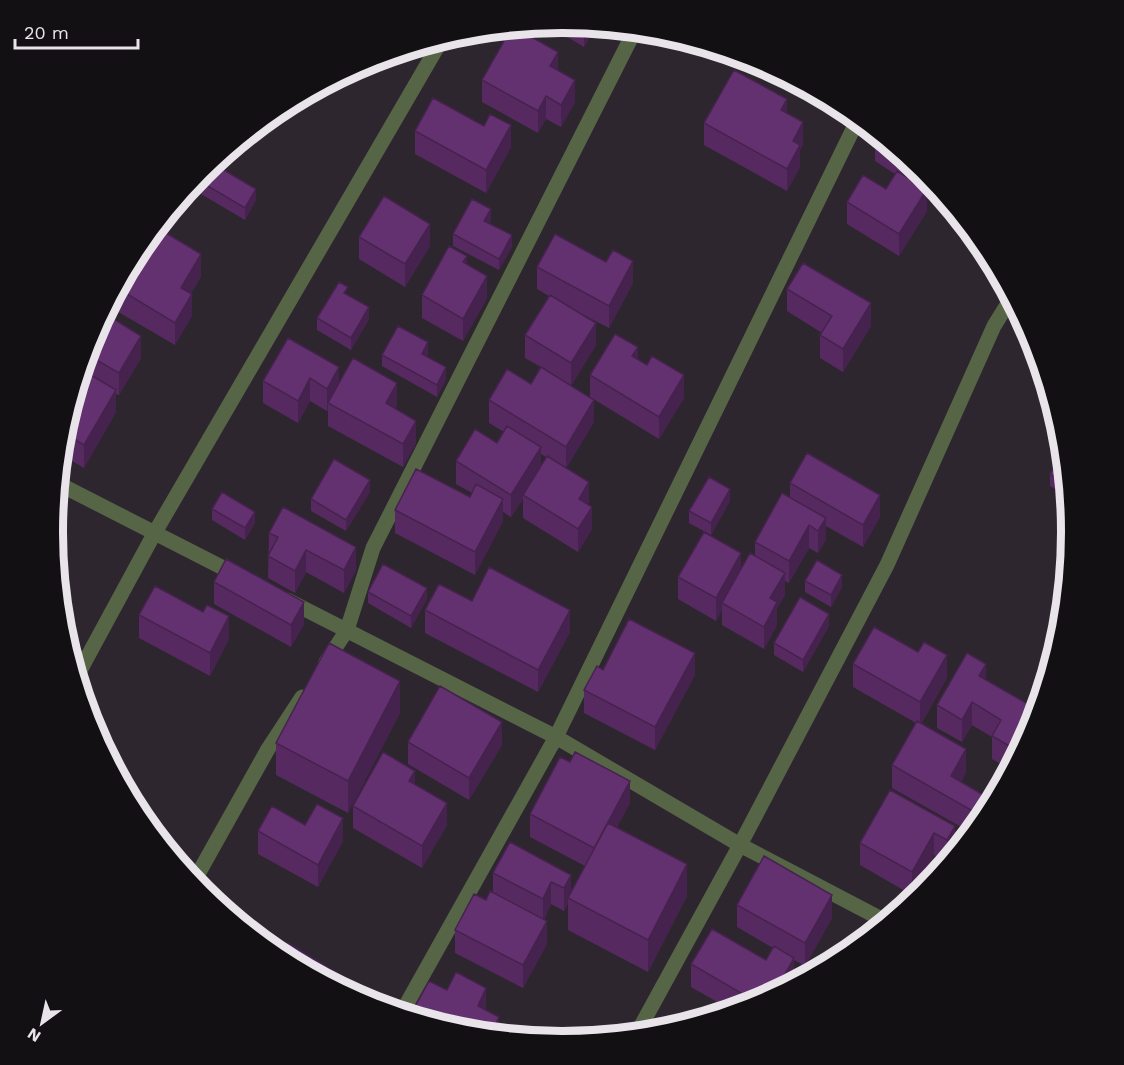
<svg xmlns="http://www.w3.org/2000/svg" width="1124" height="1065" font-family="'Work Sans',sans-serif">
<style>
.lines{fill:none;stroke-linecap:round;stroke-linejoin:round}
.minor{stroke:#556546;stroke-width:15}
.wall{fill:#562a60;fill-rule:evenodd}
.shaded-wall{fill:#46224e}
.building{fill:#643170;stroke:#46224e;stroke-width:1.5}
.rim{fill:none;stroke:#e9e4ea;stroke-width:8}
</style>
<rect width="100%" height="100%" fill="#2d262f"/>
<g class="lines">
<!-- minor -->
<path class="minor" d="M57 483 239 576
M287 600 556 737 740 845 887 922
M326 662 347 630 373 548 635 30
M76 678 154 534 442 39
M193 883 268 749 302 697
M401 1014 556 737 858 119
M636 1035 740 845 887 565 994 326 1012 297"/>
</g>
<!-- wall -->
<path class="wall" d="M562 22 596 26 584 47 546 24Z
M482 80 575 102 561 127 546 119 538 133 482 102Z
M321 86V92L317 100 306 94Z
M787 114 803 145 800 150V167L787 191 704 145V123Z
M415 131 511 147 486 193 415 154Z
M877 135 923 172 934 186 929 195 927 193V211L899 256 847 224V202L886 189 895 174 875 161V139Z
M201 182 256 200 245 220 201 194Z
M943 197 949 205 943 201Z
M491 221 489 224 512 247 499 270 453 246V234Z
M359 237 430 246 405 287 359 259Z
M138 249 201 277 191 293 192 316 175 345 108 306Z
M467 264 487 298 463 341 422 318V295Z
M537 267 633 283 609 328 574 310 596 345 571 386 594 422 566 468 589 504 592 529 578 552 523 518V499L511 517 503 512V521L475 575 395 533V510L470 497 472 493 456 484V461L497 443 504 432 489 423V400L531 384 541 367 525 358V335L549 296 537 289ZM541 454 546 457 541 466Z
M787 289 871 326 843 372 820 358V335L822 333 787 311Z
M317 318 369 319 351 350 317 330Z
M91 337 141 358 119 395 116 394V412L84 468 60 454 62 433Z
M288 338 339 383 397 406 395 409 416 443 403 467 328 426V409L327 411 310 401 298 423 263 403V381Z
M428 354 427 356 446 379 437 397 382 366V355Z
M638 360 647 365 684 398 659 439 590 397V375Z
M1064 451 1069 498 1050 486V474Z
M790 483 880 517 863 547 826 526V540L818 553 809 548 789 583 785 581V595L777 608V625L764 649 722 625V610L716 621 678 599V577L741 568 755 555V542L790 497Z
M370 492 346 531 311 511V499Z
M730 501 711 535 689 523V511Z
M212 509 255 523 245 540 212 520Z
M269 533 356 570 344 593 306 572 295 593 268 578Z
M805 581 842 587 831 607 805 592Z
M214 582 304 624 291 647 214 604Z
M368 592 427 599 411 628 368 603Z
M472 601 570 632 538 692 425 633V610Z
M203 612 229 639 210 676 139 638V615Z
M829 626 803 672 774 655V643Z
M853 664 947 678 921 724 966 772 961 782 985 817 972 833 892 788V765L916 723 853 687Z
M603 670 695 675 655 750 584 713V690Z
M986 680 1033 727 1011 770 992 759V737L972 725 962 742 937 728V705Z
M400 713 348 813 276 775V743Z
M408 742 502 745 469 800 408 764Z
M415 784 447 825 422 868 353 828V806Z
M630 803 617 827 687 896 648 972 568 930V903L564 911 551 904 544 920 547 944 523 988 455 953V930L493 893V873L510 842 571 893 585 866 530 837V814Z
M955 826V848L947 863 934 855 912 895 860 865V843Z
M258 831 343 841 318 887 258 854Z
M737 905 832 918 805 966 794 960V981L792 985 757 1004 733 1011 691 987V964L766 960 773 948 737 927Z
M486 1011 499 1036 462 1033 412 1017V1012Z"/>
<!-- shaded-wall -->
<path class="shaded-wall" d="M584 25 596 26 584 47Z
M558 52V74L550 66Z
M575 80V102L561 127V105Z
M321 86V92L317 100V88Z
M546 96V119L538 133V111Z
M787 99V122L781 110Z
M803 122V145L800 150V167L787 191V169L793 141Z
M511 125V147L486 193V170Z
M929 179 934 186 929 195Z
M256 189V200L245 220V208Z
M927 189V211L899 256V234Z
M491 209V221L484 233V221Z
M430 224V246L405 287V264Z
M512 235V247L499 270V259Z
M201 254V277L181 310V288Z
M467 256V278L463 262Z
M633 261V283L609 328V306Z
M487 276V298L463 341V319Z
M192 294V316L175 345V323Z
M871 303V326L843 372V349Z
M369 307V319L351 350V338Z
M596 323V345L571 386V363Z
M141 336V358L119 395V373Z
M428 342V354L422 365V354Z
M638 347V369L632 356Z
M339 367V389L328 403V409L327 411V389Z
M446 367V379L437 397V385Z
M684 375V398L659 439V417Z
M310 378V401L298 423V401Z
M397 383V406L386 426V403Z
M116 390V412L84 468V445Z
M594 400V422L566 469V447Z
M416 421V443L403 467V444Z
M541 447V469L523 495V499L511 517V495Z
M370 480V492L346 531V520Z
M589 482V504L579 521V499Z
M63 488V511L52 529 55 502Z
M730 489V501L711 535V523Z
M880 495V517L863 547V525Z
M503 499V521L475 575V552Z
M592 507V529L578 552V529Z
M255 512V523L245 540V528Z
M826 518V540L818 553V531Z
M809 525V548L789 583V561Z
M356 547V570L344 593V570Z
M306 550V572L295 593V571Z
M741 553V575L722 603V610L716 621V598Z
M785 573V595L777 608V625L764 649V627L770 598Z
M842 575V587L831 607V595Z
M427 588V599L411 628V616Z
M304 602V624L291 647V625Z
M570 610V632L538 692V670Z
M829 614V626L803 672V660Z
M229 616V639L210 676V653Z
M695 653V675L655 750V727Z
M947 655V678L920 725V702Z
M986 664V686L979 676Z
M400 681V713L348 813V781Z
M972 702V725L962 742V720Z
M1033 707V728L1011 769V747Z
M502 722V745L469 800V778Z
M966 749V772L951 799V776Z
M415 771V793L409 781Z
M630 781V803L594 871V848Z
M985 796V817L976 829V813Z
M447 803V825L422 868V846Z
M343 818V841L318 887V865Z
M955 826V848L947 863V840Z
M934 833V855L912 895V872Z
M687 864V896L648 972V940Z
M571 875V898H568V903L564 911V888Z
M551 882V904L543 922V899Z
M832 895V918L805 966V943Z
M547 921V944L523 988V965Z
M794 958V981L792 985 773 995Z
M486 988V1010L478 1006Z
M362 989V1001L356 998Z
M499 1017V1036L490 1035Z"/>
<!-- building -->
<path class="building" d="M512 27H514L558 52 550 66 575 80 561 105 546 96 538 111 482 80Z
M734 70 787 99 781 110 803 122 793 141 800 145 787 169 704 123Z
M433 98 484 126 490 114 511 125 486 170 415 131Z
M877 135 905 158 875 139Z
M212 163 256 189 245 208 201 182Z
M897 171 927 189 899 234 847 202 863 175 886 189Z
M384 196 430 224 405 264 359 237Z
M472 199 491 209 484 221 512 235 499 259 453 234Z
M156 227 201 254 181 288 192 294 175 323 117 288 138 249Z
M555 234 606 262 613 250 633 261 609 306 537 267Z
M449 246 467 256 463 262 487 276 463 319 422 295Z
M803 263 871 303 843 349 820 335 832 316 787 289Z
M339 282 348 287 344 293 369 307 351 338 317 318Z
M550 295 596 323 571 363 525 335Z
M104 313 141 336 119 373 86 354 91 337Z
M398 326 428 342 422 354 446 367 437 385 382 355Z
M615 334 638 347 632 356 647 365 652 356 684 375 659 417 590 375Z
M288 338 339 367 327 389 310 378 298 401 263 381Z
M353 358 397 383 386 403 416 421 403 444 328 403Z
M541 367 594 400 566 447 489 400 507 369 531 384Z
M81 369 116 390 84 445 62 432Z
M507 426 541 447 511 495 456 461 475 429 497 443Z
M1064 451 1067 485 1050 474Z
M807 453 880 495 863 525 790 483Z
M547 456 589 482 579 499 592 507 578 529 523 495Z
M334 459 370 480 346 520 311 499Z
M416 469 470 497 476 484 503 499 475 552 395 510Z
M709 477 730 489 711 523 689 511Z
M57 484 63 488 55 502Z
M222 492 255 512 245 528 212 509Z
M782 493 826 518 818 531 809 525 789 561 755 542Z
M283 507 356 547 344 570 306 550 295 571 268 556 278 537 269 533Z
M704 532 741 553 716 598 678 577Z
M750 553 785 573 770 598 777 602 764 627 722 603Z
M226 559 304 602 291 625 214 582Z
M817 560 842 575 831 595 805 581Z
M383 564 427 588 411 616 368 592Z
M489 567 570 610 538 670 425 610 439 584 472 601Z
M155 586 203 612 207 605 229 616 210 653 139 615Z
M800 597 829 614 803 660 774 643Z
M629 619 695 653 655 727 584 690 597 666 603 670Z
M874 627 918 652 924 642 947 655 920 702 853 664Z
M329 643 400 681 348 781 276 743Z
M967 653 986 664 979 676 1033 707 1011 747 992 736 1001 720 972 702 962 720 937 705Z
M440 686 502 722 469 778 408 742Z
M917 721 966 749 951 776 985 796 976 813 892 765Z
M383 752 415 771 409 781 447 803 422 846 353 806Z
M575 752 630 781 594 848 530 814 560 757 570 762Z
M890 790 955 826 947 840 934 833 912 872 860 843Z
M317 804 343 818 318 865 258 831 272 806 305 825Z
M608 823 687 864 648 940 568 898Z
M510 842 571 875 564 888 551 882 543 899 493 873Z
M764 856 832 895 805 943 737 905Z
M490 891 547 921 523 965 455 930 474 894 486 900Z
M712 929 766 960 774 946 794 958 773 995 758 1003 691 964Z
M288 943 362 989 356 998 279 957Z
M456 972 486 988 478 1006 499 1017 490 1035 462 1033 437 1025 412 1012 429 981 447 990Z"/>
<!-- crop -->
<path d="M0 0H1124V1065H0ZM63 532a499 499 0 1 1 998 0a499 499 0 1 1-998 0Z" fill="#131014" fill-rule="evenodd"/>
<path class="rim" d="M63 532a499 499 0 1 1 998 0a499 499 0 1 1-998 0Z"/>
<!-- north arrow -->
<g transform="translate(42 1023) rotate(213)" stroke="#131014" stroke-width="4.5" paint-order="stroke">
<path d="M0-4.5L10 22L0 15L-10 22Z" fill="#e9e4ea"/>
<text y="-9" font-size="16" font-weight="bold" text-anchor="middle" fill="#e9e4ea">N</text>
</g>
<!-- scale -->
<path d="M15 39v9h123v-9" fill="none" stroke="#e9e4ea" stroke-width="3"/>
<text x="24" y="39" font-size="18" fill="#e9e4ea" stroke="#131014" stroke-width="4.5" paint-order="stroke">20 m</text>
</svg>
